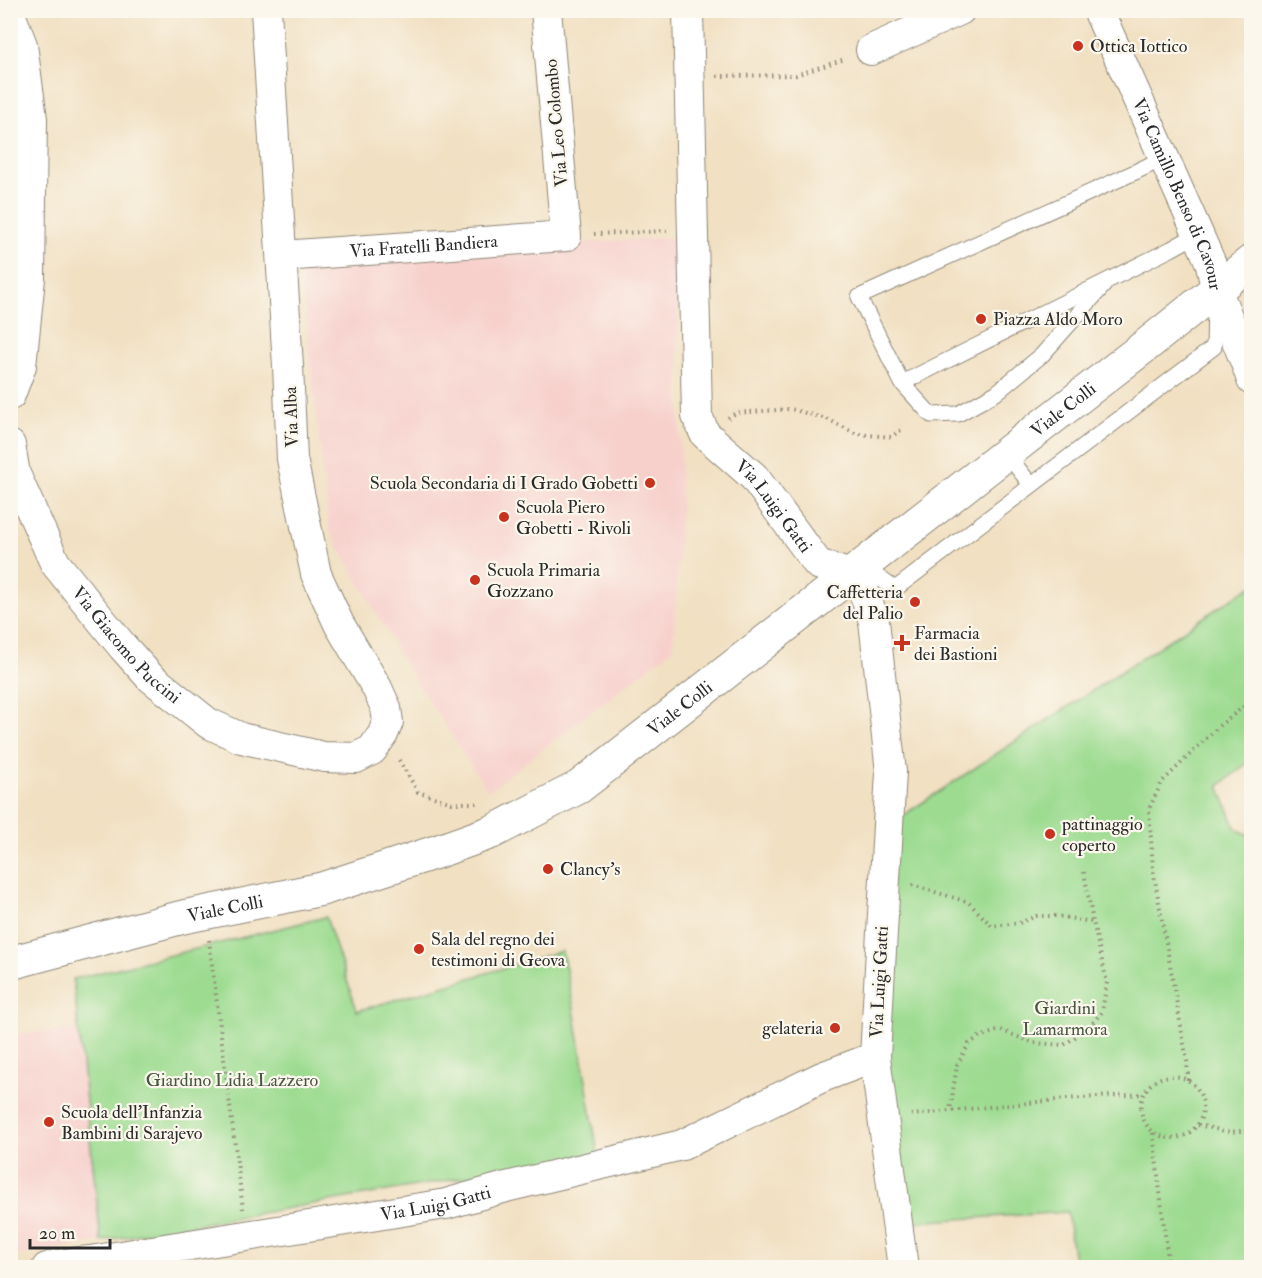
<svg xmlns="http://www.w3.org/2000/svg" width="1262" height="1278" font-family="'IM FELL Double Pica',serif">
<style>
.built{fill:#f7d0cc}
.green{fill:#9cdb90;stroke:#64835e;stroke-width:1.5}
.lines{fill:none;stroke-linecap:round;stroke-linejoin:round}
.lane-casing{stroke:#8e8676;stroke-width:17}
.street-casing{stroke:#8e8676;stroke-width:32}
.secondary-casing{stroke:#8e8676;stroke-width:35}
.path{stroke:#8e8676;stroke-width:4;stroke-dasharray:1.5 4.5;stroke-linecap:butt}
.lane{stroke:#fff;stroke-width:15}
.street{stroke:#fff;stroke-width:30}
.secondary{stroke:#fff;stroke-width:33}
.poi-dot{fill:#c8321e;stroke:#fbf7ec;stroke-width:2}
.labels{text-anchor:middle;stroke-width:4.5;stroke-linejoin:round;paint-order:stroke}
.poi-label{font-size:18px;fill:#2b2b2b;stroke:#fbf7ec;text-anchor:start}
.street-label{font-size:18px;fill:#2b2b2b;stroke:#fbf7ec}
.park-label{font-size:18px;fill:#475744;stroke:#fbf7ec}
</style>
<rect width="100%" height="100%" fill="#fbf7ec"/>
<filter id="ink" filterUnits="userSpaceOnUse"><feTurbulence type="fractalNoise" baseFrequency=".0167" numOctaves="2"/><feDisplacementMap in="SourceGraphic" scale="12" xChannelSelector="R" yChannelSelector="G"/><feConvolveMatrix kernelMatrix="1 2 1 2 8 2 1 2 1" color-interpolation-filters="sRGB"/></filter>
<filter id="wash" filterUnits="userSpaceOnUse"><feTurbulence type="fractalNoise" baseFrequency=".008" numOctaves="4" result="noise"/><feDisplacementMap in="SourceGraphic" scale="24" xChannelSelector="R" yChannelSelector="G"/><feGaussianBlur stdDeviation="1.35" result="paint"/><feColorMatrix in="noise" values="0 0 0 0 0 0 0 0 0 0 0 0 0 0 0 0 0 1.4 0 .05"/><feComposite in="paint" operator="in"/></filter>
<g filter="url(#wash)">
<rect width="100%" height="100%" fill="#f1e0c2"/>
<!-- built -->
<path class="built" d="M677 237 681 505 673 649 488 791 406 666 329 529 299 260Z
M79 1030 101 1241 11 1256V1034Z"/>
<!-- green -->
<path class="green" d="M1251 586V760L1219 786 1236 829 1251 836 1252 1261 1246 1267H1075L1067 1212 898 1223 875 1057 887 826Z
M326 917 357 1011 562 951 573 1004 598 1154 101 1241 73 979Z"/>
</g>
<g filter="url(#ink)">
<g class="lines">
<defs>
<path id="lane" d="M1164 158 1135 172 859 297 902 383 1171 249 1198 234
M902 383 931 415 958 414 996 393 1042 355 1104 285
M1006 453 1031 485
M862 566 895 589 1214 347 1215 305"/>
<g id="street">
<path id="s1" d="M688 10 697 416 705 434 754 477 818 564 850 575 863 589 874 621 891 772 875 1057 903 1268"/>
<path id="s2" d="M1098 10 1198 234 1211 264 1216 289 1246 363 1252 380"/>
<path d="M10 14 22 45 32 119 30 278 21 366 10 395"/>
<path d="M871 50 960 10"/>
<path id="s3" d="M282 256 566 236 546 10"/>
<path id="s4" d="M10 445 15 474 55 563 123 647 149 676 208 723 241 738 324 757 356 758 372 750 383 734 388 722 386 708 377 688 339 624 316 574 292 459 288 366 266 10"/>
<path id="s5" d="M47 1268 56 1265 90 1261 446 1204 506 1187 682 1145 822 1077 875 1057"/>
</g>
<g id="secondary">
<path id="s6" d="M10 963 183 917 322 889 436 852 492 832 579 787 998 460 1149 343 1252 261"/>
</g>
</defs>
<!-- lane casing -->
<use href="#lane" class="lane-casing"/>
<!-- street casing -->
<use href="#street" class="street-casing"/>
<!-- secondary casing -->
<use href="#secondary" class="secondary-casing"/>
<!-- path -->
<path class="path" d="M717 76 796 75 845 59
M594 234 667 231
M728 418 736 413 791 409 827 419 857 434 891 437 901 430
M399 760 418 792 452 803H480
M1084 872 1093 922
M912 885 968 902 992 926 1019 923 1036 916H1056L1093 922 1107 982 1102 1012 1090 1026 1064 1045 1034 1043 1000 1030 979 1037 969 1044 957 1065 950 1111
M209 940 243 1209
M1141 1107a31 31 0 1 1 62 0a31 31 0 1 1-62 0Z
M1188 1080 1187 1061 1153 869 1149 809 1162 782 1219 726 1252 700
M911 1115 1066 1099 1144 1094
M1198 1125 1229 1132 1252 1130
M1153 1133 1169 1268"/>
<!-- lane -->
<use href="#lane" class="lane"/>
<!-- street -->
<use href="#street" class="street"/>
<!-- secondary -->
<use href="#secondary" class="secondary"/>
</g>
</g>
<!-- markers -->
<g class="poi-dot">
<circle cx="1078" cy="46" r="6"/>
<circle cx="981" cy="319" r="6"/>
<circle cx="650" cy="483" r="6"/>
<circle cx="504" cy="517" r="6"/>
<circle cx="475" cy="580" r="6"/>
<circle cx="915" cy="602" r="6"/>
<path d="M899 634h6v6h6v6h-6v6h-6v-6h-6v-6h6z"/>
<circle cx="1050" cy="834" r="6"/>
<circle cx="548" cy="869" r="6"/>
<circle cx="419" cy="949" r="6"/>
<circle cx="835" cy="1028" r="6"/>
<circle cx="49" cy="1122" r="6"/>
</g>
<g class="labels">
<!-- poi labels -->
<g class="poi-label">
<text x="1090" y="52">Ottica Iottico</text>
<text x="993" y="325">Piazza Aldo Moro</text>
<text x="638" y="489" text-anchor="end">Scuola Secondaria di I Grado Gobetti</text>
<text x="516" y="513">Scuola Piero<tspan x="516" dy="21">Gobetti - Rivoli</tspan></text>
<text x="487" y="576">Scuola Primaria<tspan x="487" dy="21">Gozzano</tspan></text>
<text x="903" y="598" text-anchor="end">Caffetteria<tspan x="903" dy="21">del Palio</tspan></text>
<text x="914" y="639">Farmacia<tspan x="914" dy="21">dei Bastioni</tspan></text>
<text x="1062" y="830">pattinaggio<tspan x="1062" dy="21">coperto</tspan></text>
<text x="560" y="875">Clancy's</text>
<text x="431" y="945">Sala del regno dei<tspan x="431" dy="21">testimoni di Geova</tspan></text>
<text x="823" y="1034" text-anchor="end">gelateria</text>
<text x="61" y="1118">Scuola dell'Infanzia<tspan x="61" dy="21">Bambini di Sarajevo</tspan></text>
</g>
<!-- street labels -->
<g class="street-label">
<text transform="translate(556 123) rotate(-95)" y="6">Via Leo Colombo</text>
<text dy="6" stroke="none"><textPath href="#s2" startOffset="201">Via Camillo Benso di Cavour</textPath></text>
<text dy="6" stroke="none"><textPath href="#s3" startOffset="142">Via Fratelli Bandiera</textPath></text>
<text dy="6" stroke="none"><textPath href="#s6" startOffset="1212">Viale Colli</textPath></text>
<text transform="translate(291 417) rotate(-92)" y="6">Via Alba</text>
<text dy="6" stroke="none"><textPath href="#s1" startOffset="526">Via Luigi Gatti</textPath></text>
<text dy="6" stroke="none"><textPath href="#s4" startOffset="236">Via Giacomo Puccini</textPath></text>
<text dy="6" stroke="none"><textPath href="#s6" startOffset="726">Viale Colli</textPath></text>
<text dy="6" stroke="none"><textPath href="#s6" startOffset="222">Viale Colli</textPath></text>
<text transform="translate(879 982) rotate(-87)" y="6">Via Luigi Gatti</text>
<text dy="6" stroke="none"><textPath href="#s5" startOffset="394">Via Luigi Gatti</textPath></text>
</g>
<!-- park labels -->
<g class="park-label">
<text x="1065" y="1014">Giardini<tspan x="1065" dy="21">Lamarmora</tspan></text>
<text x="232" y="1086">Giardino Lidia Lazzero</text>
</g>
</g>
<!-- margin -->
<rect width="1262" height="1278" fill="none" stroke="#fbf7ec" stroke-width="36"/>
<!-- scale -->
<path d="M30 1239v9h80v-9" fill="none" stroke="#2b2b2b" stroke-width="3"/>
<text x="39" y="1239" font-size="18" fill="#2b2b2b" stroke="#fbf7ec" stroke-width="4.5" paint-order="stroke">20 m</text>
</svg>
